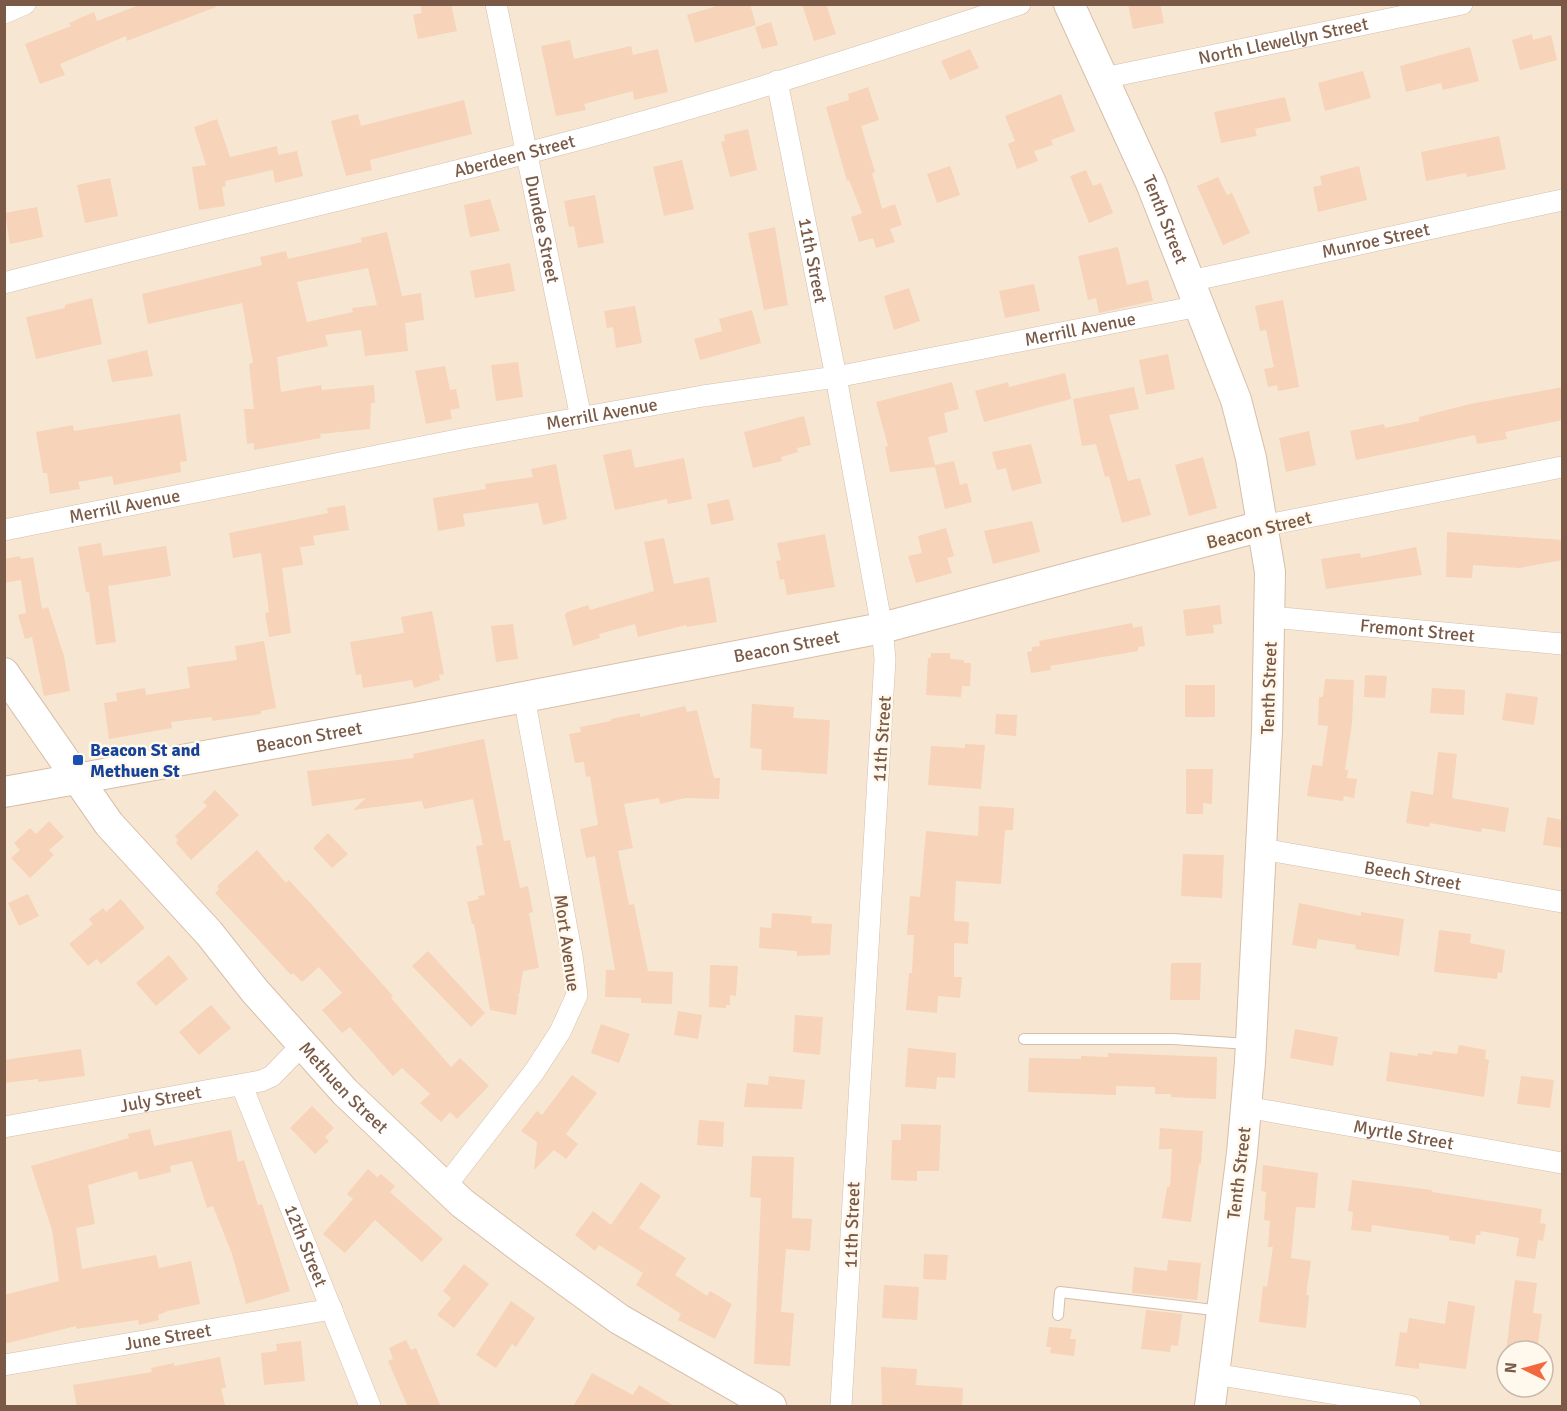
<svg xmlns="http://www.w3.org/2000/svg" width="1567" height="1411" font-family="Signika,sans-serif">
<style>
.residential{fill:#f7e7d2;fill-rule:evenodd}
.building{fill:#f6d3b9;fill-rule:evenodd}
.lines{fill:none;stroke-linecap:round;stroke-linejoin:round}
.lane-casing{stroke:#d4beac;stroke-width:12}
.street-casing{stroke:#d4beac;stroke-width:22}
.secondary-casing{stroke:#d7bea9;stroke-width:32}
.lane{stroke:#fff;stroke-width:10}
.street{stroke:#fff;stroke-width:21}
.secondary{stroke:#fff;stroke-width:30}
.transit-dot{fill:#1a4fb4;stroke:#fff8ed;stroke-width:2}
.labels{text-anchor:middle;stroke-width:5;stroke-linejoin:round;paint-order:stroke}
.street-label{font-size:18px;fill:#7a5a47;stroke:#fff8ed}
.transit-label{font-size:18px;font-weight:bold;fill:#164399;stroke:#fff8ed;text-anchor:start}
</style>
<rect width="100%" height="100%" fill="#fef5e4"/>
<!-- residential -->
<path class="residential" d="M5 5H1562V1406H5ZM1507 1351H1543V1387H1507Z"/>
<!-- building -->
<path class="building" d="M142 4H215L216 7 127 41 126 36 60 64 65 75 40 84 25 44 71 26 69 23 94 12 97 21Z
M420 4H451L457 31 418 39 413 15 422 13Z
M723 4H750L756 25 695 43 687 15Z
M802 4H826L836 34 814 41Z
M1128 4H1160L1164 23 1133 29Z
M771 22 778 45 762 49 755 27Z
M1532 34 1533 40 1551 35 1557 60 1520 70 1512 40Z
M570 40 574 59 631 46 633 55 658 49 668 92 634 100 633 91 584 104 586 110 556 116 541 46Z
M1470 47 1479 81 1443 90 1441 83 1406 92 1400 66Z
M970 49 979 68 950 80 941 61Z
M1363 71 1371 98 1325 111 1318 83Z
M868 87 879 120 861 126 875 172 872 173 882 209 895 204 902 225 890 229 895 242 876 248 873 238 859 242 851 217 862 213 849 180 847 181 826 107 849 100 848 94Z
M1061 94 1075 131 1051 140 1053 145 1034 151 1038 161 1017 169 1008 144 1015 141 1005 116Z
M1285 97 1291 121 1255 129 1257 136 1221 143 1214 112Z
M464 100 472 134 370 160 372 170 346 176 331 121 358 114 361 126Z
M217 119 230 157 277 146 278 155 297 151 303 176 275 183 273 170 225 181 226 186 222 187 225 206 199 210 192 167 206 165 194 127Z
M748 129 757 170 730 177 721 142 725 141 724 135Z
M1499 136 1506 169 1467 177 1466 173 1426 181 1421 152Z
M682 160 694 209 664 216 653 167Z
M950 166 960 195 937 203 927 174Z
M1359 166 1367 200 1318 212 1313 187 1322 185 1320 176Z
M1086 170 1093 186 1101 183 1113 213 1089 223 1070 176Z
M1218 177 1227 195 1232 193 1250 233 1223 245 1197 186Z
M110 178 118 216 85 223 77 185Z
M595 195 604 243 578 248 574 226 569 227 564 201Z
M490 199 500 231 470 237 464 205Z
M37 207 43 237 10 244 5 213Z
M775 227 788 305 764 310 748 233Z
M387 232 402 296 421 293 424 320 405 323 408 351 365 356 361 330 325 335 328 346 277 357 281 392 321 385 322 390 374 385 375 403H371L370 429 320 434 321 438 254 450V443L247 444 244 409H254L249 364 253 363 242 303 148 324 142 294 262 265 260 257 286 251 288 259 362 242 361 238ZM368 268 377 305 352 308 353 312 307 322 297 282Z
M1118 247 1127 285 1148 280 1153 301 1099 313 1096 298 1088 300 1078 256Z
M510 263 515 291 475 298 470 271Z
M1034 284 1040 311 1005 318 999 291Z
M909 288 920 321 894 330 884 296Z
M92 298 102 344 36 359 26 317 65 308V305Z
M1283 300 1299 387 1278 391 1277 385 1268 387 1264 369 1274 367 1266 330 1260 331 1255 306Z
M635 306 642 343 616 348 613 327 607 328 604 311Z
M752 310 761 343 700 360 694 339 722 331 719 319Z
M147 350 153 376 112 382 107 360Z
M1168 354 1175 389 1146 395 1139 360Z
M518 362 523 397 496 401 491 365Z
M445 366 450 390 456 389 460 408 450 410 452 419 426 424 415 371Z
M1065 373 1071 399 984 422 975 391 1008 382 1009 387Z
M952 382 959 409 944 413 948 432 928 437 935 465 954 461 960 485 967 483 972 502 945 509 935 467 890 472 885 447 888 446 876 402Z
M1134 387 1139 409 1109 415 1128 481 1140 478 1151 515 1122 523 1109 476 1105 477 1096 444 1082 446 1073 399Z
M1563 387V420L1505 432 1507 439 1477 444 1475 435 1356 460 1350 431 1384 424 1385 428 1419 421V417L1470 404Z
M180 414 187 461 180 462 181 472 114 485 112 476 78 482 80 489 50 494 47 473H43L36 432 73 425 74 431Z
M804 416 811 445 797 448 798 452 781 457 782 461 753 468 744 432Z
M1309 431 1316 465 1286 472 1279 438Z
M1031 444 1042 483 1012 491 1006 468 997 470 992 452Z
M631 449 635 468 684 458 692 499 668 504 667 499 615 510 603 455Z
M1203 457 1217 508 1189 516 1175 465Z
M556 464 567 519 543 525 538 503 463 514 465 526 438 531 433 498 486 489 485 484 533 477 531 469Z
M729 499 734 520 711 525 707 504Z
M345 505 349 530 313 536 315 545 300 547 303 565 282 568 291 633 269 637 265 613 269 612 261 553 233 558 229 533 328 513 327 508Z
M1032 521 1040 552 993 564 984 531Z
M946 528 954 556 947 558 952 573 916 583 908 556 922 553 918 536Z
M1447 532 1563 540V560L1519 568 1473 565 1472 578 1446 577Z
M825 534 835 587 787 595 784 579 780 580 776 561 781 560 777 543Z
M664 538 674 584 709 577 717 622 687 627 686 625 638 637 635 624 599 634 600 638 573 646 565 615 567 612 588 605 590 610 654 591 644 542Z
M101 543 103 556 166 546 171 576 108 586 116 642 96 645 89 592H86L78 547Z
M1416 547 1422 575 1326 589 1321 559 1360 553 1361 558Z
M20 556 21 559 33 557 42 609 48 607 64 656 70 691 44 696 32 637 25 639 18 615 26 613 21 580 4 583V559Z
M1220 605 1222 624 1213 625 1214 633 1186 636 1183 610Z
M432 611 444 674 439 675 440 680 414 688 412 680 363 688 361 674 356 675 350 642 404 633 401 617Z
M1132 623 1133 628 1142 626 1145 646 1138 647V651L1050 666 1051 670 1031 673 1027 652 1032 651V647L1040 646 1039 641Z
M513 624 518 659 496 662 491 626Z
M264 641 276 708 261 711V714L212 721V717L171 722 172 728 109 739 104 703 117 701 116 693 145 688 146 695 190 688 187 667 237 660 235 646Z
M931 653H950V659L964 660V663H971L970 686H962L961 697 926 695 928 658H931Z
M1365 675 1387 676 1385 698 1364 697Z
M1325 679 1354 680 1352 723 1345 770H1348L1347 778 1357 779 1354 798 1344 796 1343 801 1307 796 1312 765 1322 766 1328 726 1318 725 1319 697H1323Z
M1185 685H1215V717H1185Z
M1432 688 1465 690 1464 715 1430 713Z
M1506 693 1538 697 1534 725 1502 720Z
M752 704 794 707 793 718 830 720 827 774 761 770 762 749 750 748Z
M685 706 687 712 697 710 714 778H720L719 799 685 798 660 804 659 798 624 804 633 848 618 851 629 905 634 904 648 971 673 972 672 1004 641 1003V998L605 997 606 970H615L595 856 586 858 580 829 598 825 590 776 586 777 584 762 575 763 569 734 581 732 580 727 611 721V719L640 713V717Z
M996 714 1017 715 1016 736 995 734Z
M484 739 504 841 510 840 520 888 528 886 533 912 529 913 539 968 523 971 519 995 515 994 519 996 516 1015 490 1010 474 924H472L467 902 479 899 478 896 485 895 476 846 483 845 473 799 424 809 422 801 353 810 366 798 312 806 307 771 414 758 413 754Z
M965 744 985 745 981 789 928 785 931 746 965 748Z
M1438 752 1457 754 1452 798 1509 808 1505 832 1482 828 1481 832 1430 823 1429 827 1406 823 1411 791 1433 795Z
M1186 769H1213L1212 804 1203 803V814H1186Z
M215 790 239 815 191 860 176 843 178 840 175 836 207 806 203 802Z
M979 806 1014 808 1013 830H1005L1001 884 956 881 954 921 969 922 968 944 954 943V977H962L960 998 938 996 937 1013 906 1010 909 973H912L914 935H907L910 896 920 897 926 831 978 836Z
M1547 817 1563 820V848L1543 845Z
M49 821 64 837 49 850 54 855 30 878 11 858 20 850 14 843 30 828 36 834Z
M328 833 348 854 332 868 313 848Z
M257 850 286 883 289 880 313 906 393 996 391 998 451 1067 460 1058 489 1086 457 1119 450 1112 441 1122 420 1103 430 1094 402 1068 393 1076 350 1027 342 1033 322 1010 342 993 319 967 302 982 293 973 291 975 215 893 219 889 217 886Z
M1183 854 1224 855 1222 898 1181 896Z
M28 894 39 916 19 926 8 903Z
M121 899 145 928 101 964 97 959 88 966 69 944 93 924 89 919 103 908 106 912Z
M1299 903 1361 916V912L1404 919 1399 956 1355 949 1356 945 1318 939 1316 949 1292 945Z
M772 913 812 916 811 923 832 924 830 955 797 956V951L759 948 760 927 771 928Z
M1439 930 1471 934 1470 943 1505 950 1502 973 1498 972 1497 979 1434 972Z
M428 951 485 1013 471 1027 412 966Z
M169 955 188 979 156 1006 136 983Z
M1171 963H1201L1200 1000H1170Z
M710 965 738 966 736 996 730 995V1005H726V1008L709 1007Z
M211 1005 231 1028 199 1055 179 1032Z
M678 1011 702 1015 698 1039 674 1035Z
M795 1015 823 1017 820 1055 793 1052Z
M601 1024 630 1034 619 1063 591 1053Z
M1295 1029 1338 1037 1333 1066 1290 1058Z
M1459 1045 1486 1050 1485 1059 1489 1060 1484 1097 1386 1081 1390 1052 1417 1056 1418 1053 1432 1055 1433 1051 1457 1054Z
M908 1048 956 1053 955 1078 937 1077 936 1089 905 1087Z
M81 1049 85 1076 38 1082V1079L4 1083V1060Z
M1108 1053 1217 1057 1216 1099 1171 1097V1094H1155V1087L1116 1086V1095L1028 1092 1029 1058 1081 1059V1056L1108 1057Z
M572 1075 597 1093 566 1134 578 1144 566 1159 554 1150 534 1170 537 1142 521 1131 537 1111 542 1115Z
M769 1076 805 1080 802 1109 744 1107 747 1083 768 1085Z
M1521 1076 1554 1080 1550 1108 1517 1104Z
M312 1106 334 1128 325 1137 329 1141 315 1154 290 1128Z
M699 1120 724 1122 723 1147 697 1145Z
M901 1124 941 1125 939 1171H917V1181L891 1180 892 1140H901Z
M1160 1128 1203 1131 1201 1164H1199L1191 1222 1162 1218 1167 1187H1170L1172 1149H1159Z
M150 1129 154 1146 231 1130 238 1162 244 1160 258 1205 262 1204 290 1291 246 1304 232 1254 213 1206 207 1208 192 1161 170 1166 171 1172 139 1180 137 1171 88 1185 95 1224 76 1228 82 1269 156 1255 159 1268 191 1261 200 1304 168 1311 158 1315 159 1320 139 1325 138 1320 76 1329V1326L4 1344V1295L59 1281 52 1230 31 1166 129 1138 128 1134Z
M752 1156 794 1157 792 1218 812 1219 810 1251 786 1249 781 1312 794 1313 790 1366 754 1364 761 1198 750 1197Z
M1263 1165 1318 1173 1315 1208 1296 1207 1291 1258 1311 1261 1306 1295H1309L1306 1328 1259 1322 1263 1286 1267 1287 1273 1247H1268L1270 1221 1264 1220 1266 1192 1261 1191Z
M368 1169 377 1177 381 1174 395 1186 390 1192 443 1239 422 1262 375 1220 345 1253 323 1234 353 1199 347 1194Z
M1352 1180 1432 1190V1192L1542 1209 1540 1223 1546 1224 1543 1241 1538 1240 1535 1259 1516 1256 1519 1238 1481 1231 1480 1235H1476L1475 1244 1449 1240V1236L1372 1225 1371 1232 1351 1230 1353 1212 1348 1211Z
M641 1182 661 1196 639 1228 686 1258 675 1275 707 1296 710 1291 732 1304 715 1339 678 1320 681 1314 636 1285 643 1273 599 1245 595 1251 575 1235 593 1211 611 1225Z
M924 1254 948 1255 946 1280 923 1279Z
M1168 1260 1201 1263 1197 1300 1132 1293 1134 1267 1167 1271Z
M464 1264 489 1284 454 1328 437 1315 451 1298 443 1291Z
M1515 1280 1537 1283 1533 1313 1542 1314 1537 1351H1506Z
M884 1285 919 1287 917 1320 882 1318Z
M511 1301 535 1318 516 1347 512 1344 496 1368 476 1355Z
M1448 1301 1475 1306 1466 1369 1419 1363V1369L1395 1366 1400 1332 1407 1333 1409 1318 1445 1324Z
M1146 1310 1182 1314 1178 1346 1171 1345 1170 1352 1141 1349Z
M1049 1327 1072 1329 1070 1339H1076L1074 1356 1050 1353 1051 1347H1046Z
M406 1340 411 1350 416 1348 441 1407H408L388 1361 393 1359 389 1348Z
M301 1341 305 1381 264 1385 261 1353 277 1351 276 1344Z
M220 1357 226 1388H221L225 1405 77 1407 73 1385 152 1372 151 1368 174 1363V1366Z
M881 1367 917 1369 916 1385 963 1388 962 1407H882Z
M592 1373 633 1395 639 1385 676 1407H573Z"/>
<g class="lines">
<defs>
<path id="lane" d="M1024 1039H1173L1248 1044
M1058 1315 1060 1292 1222 1311"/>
<g id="street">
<path id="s1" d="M496 4 581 418"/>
<path d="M4 13 25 4"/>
<path id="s2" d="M1104 78 1462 4"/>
<path id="s3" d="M777 81 836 377 882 628 885 659 841 1406"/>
<path id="s4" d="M1190 281 1562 200"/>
<path id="s5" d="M4 283C187 235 371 194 554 146 711 105 866 55 1020 4"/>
<path d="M1262 526 1562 467"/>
<path id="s6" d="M4 530 467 438 703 396 836 377 1199 306"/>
<path id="s7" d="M1271 617 1562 644"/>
<path id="s8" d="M1262 849 1562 902"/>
<path id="s9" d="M242 1086 370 1406"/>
<path id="s10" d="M1246 1107 1562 1163"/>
<path id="s11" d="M4 1127 261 1081 272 1076 302 1045"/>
<path d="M445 1187 534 1072 560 1032 577 995 572 956 524 697"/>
<path id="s12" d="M4 1365 332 1309"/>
<path d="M1214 1374 1410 1406"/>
</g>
<g id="secondary">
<path id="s13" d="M1069 4 1151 183 1236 400 1251 458 1270 572 1267 731 1250 1062 1242 1153 1210 1406"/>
<path id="s14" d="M4 673 109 824 209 933 254 990 345 1092 462 1203 528 1253 619 1319 771 1406"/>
<path id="s15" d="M4 792 410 719 882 628 1262 526"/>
</g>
</defs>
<!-- lane casing -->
<use href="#lane" class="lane-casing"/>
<!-- street casing -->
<use href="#street" class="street-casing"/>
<!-- secondary casing -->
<use href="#secondary" class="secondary-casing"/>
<!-- lane -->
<use href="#lane" class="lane"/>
<!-- street -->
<use href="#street" class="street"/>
<!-- secondary -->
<use href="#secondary" class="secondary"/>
</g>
<!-- markers -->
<rect class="transit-dot" x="72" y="754" width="12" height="12" rx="3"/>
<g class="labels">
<!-- street labels -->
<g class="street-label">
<text dy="6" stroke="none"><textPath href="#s2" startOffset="183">North Llewellyn Street</textPath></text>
<text dy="6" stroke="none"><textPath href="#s5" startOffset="526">Aberdeen Street</textPath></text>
<text dy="6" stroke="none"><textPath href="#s13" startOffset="236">Tenth Street</textPath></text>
<text dy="6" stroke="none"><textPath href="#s1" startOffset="230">Dundee Street</textPath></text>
<text dy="6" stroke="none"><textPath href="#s4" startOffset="190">Munroe Street</textPath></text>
<text dy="6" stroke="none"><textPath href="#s3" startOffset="183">11th Street</textPath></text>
<text dy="6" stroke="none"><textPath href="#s6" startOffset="1095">Merrill Avenue</textPath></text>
<text dy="6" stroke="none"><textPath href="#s6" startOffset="609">Merrill Avenue</textPath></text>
<text dy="6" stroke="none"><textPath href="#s6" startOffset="123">Merrill Avenue</textPath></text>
<text transform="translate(1259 530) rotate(-14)" y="6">Beacon Street</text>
<text dy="6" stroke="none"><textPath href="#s7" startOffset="147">Fremont Street</textPath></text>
<text dy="6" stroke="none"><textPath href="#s15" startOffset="796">Beacon Street</textPath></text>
<text transform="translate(1269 688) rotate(-88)" y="6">Tenth Street</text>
<text dy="6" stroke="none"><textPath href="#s15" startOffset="310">Beacon Street</textPath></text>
<text transform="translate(882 739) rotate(-86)" y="6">11th Street</text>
<text dy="6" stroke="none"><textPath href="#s8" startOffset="153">Beech Street</textPath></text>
<text transform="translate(567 943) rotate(82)" y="6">Mort Avenue</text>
<text dy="6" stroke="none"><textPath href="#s14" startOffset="537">Methuen Street</textPath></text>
<text dy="6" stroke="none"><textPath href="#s11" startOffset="159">July Street</textPath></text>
<text dy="6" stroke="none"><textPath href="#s10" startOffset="160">Myrtle Street</textPath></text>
<text transform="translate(1239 1173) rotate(-83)" y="6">Tenth Street</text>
<text transform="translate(852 1225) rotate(-88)" y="6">11th Street</text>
<text dy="6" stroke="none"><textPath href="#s9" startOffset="172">12th Street</textPath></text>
<text dy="6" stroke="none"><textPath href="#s12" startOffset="166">June Street</textPath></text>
</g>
<!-- transit labels -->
<g class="transit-label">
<text x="90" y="756">Beacon St and<tspan x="90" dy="21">Methuen St</tspan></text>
</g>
</g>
<!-- border -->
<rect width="1567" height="1411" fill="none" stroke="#7a5a47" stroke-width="12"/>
<!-- north arrow -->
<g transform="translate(1525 1369) rotate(275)"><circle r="28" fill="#fff8ed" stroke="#cab9ab" stroke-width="1.5"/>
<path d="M0-4.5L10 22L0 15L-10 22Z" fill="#f3693f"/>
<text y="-9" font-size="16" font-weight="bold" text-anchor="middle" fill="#7a5a47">N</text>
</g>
</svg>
